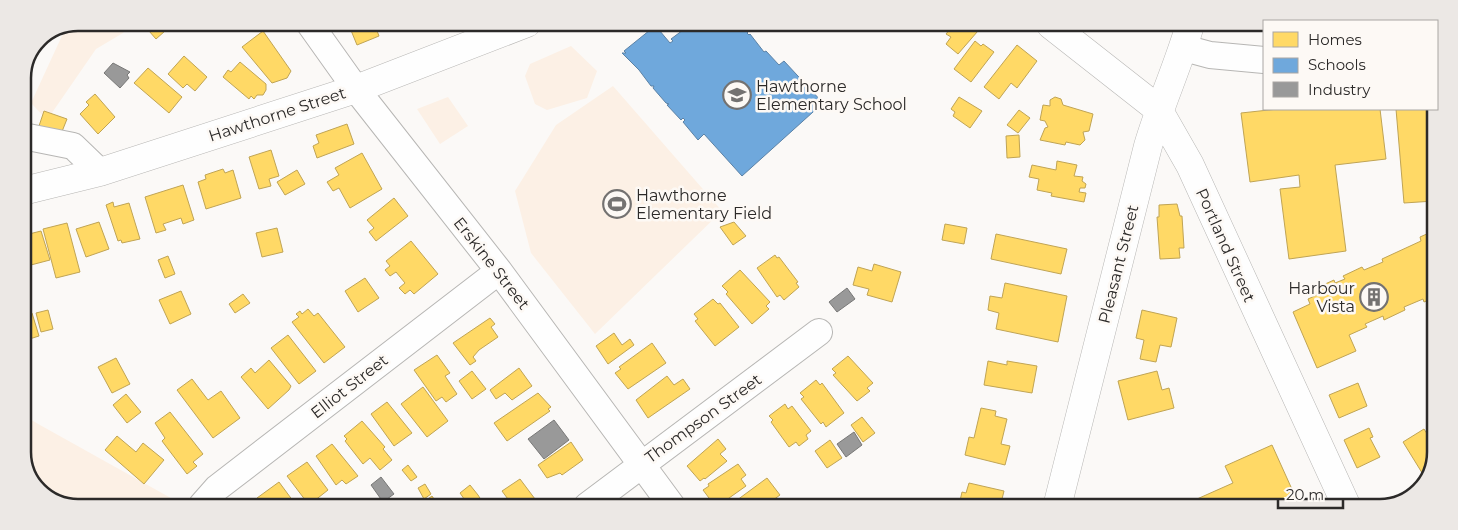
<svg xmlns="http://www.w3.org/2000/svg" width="1458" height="530" font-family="Montserrat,sans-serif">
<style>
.green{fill:#fcf0e5}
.homes{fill:#ffd966;stroke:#c0a454}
.schools{fill:#6fa8dc;stroke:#5b82a6}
.industry{fill:#999;stroke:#787877}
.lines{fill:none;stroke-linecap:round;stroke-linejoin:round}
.minor-casing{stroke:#b7b6b4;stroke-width:28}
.tertiary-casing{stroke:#b7b6b4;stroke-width:29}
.secondary-casing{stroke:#b7b6b4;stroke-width:29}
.minor{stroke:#fefefe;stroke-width:26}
.tertiary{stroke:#fefefe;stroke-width:28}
.secondary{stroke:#fefefe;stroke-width:28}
.labels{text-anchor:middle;stroke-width:5;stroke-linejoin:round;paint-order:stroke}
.poi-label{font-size:16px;fill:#2c2a29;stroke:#fdf9f5;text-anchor:start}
.street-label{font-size:16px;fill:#2c2a29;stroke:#fdf9f5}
.rim{fill:none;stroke:#2c2a29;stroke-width:2.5}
</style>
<rect width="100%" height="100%" fill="#fbf9f7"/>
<!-- green -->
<path class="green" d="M78 23H132L123 33 96 49 47 120 31 103 66 27Z
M571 46 597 71 587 98 547 110 535 104 525 76 530 64Z
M613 86 722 211 595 334 531 253 515 191 556 125Z
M448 97 468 126 440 144 417 109Z
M23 415 40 425 178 502 176 505H60L34 486 23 456Z"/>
<!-- homes -->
<path class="homes" d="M142 23H158L165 31 156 39Z
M217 23H230L221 27Z
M237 23H247L241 28Z
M348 23H374L379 36 357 45Z
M396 23H412L398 28Z
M954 24H984L958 54 946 44 951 37 946 34Z
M263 31 291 71 287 78 272 83 242 47Z
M975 41 981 46 983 44 994 52 971 82 954 69Z
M1017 45 1037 61 1017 88 1011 83 999 99 984 87Z
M184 56 207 77 195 91 187 84 183 88 168 74Z
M240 62 266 84V90L263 95H257L254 99 251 96 249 99 223 77 228 70 231 72Z
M25 68 30 71 23 84V75Z
M148 68 182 97 169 113 134 83Z
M95 94 115 117 98 134 80 114 89 105 86 102Z
M959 97 982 111 970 128 953 116 955 112 951 109Z
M1055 97 1061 99 1063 105 1093 114 1089 131 1083 132 1085 140 1080 145 1066 142 1065 145 1040 140 1045 128 1048 127 1045 121 1040 120 1043 105 1050 106V100Z
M1278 109H1380L1386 159 1335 165 1346 251 1289 259 1280 189 1300 187 1299 175 1250 182 1241 113Z
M1396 109H1435L1434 201 1404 203Z
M1019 110 1030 118 1018 133 1007 125Z
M44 111 67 119 61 134 39 126Z
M347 124 354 144 317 158 313 146 319 143 316 135Z
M1019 135 1020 157 1007 158 1006 136Z
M271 150 279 176 269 179 271 186 259 189 249 157Z
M362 153 382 189 350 208 339 188 333 191 327 182 339 175 335 168Z
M1057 161 1077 165 1074 176 1083 177 1082 181 1086 184 1085 188H1080L1079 192 1086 193 1084 202 1051 196 1052 193 1037 190 1039 179 1029 177 1032 165 1056 170Z
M223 169 225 173 233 170 241 198 206 209 198 182 206 179 205 175Z
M297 170 305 184 285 195 277 182Z
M183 185 194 220 183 224 181 218 163 224 166 230 156 233 145 197Z
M394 198 408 216 376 241 369 232 374 228 367 220Z
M113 202 114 207 129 203 140 239 122 243 121 240 118 241 106 205Z
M1177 204 1180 216H1182L1184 248H1179L1180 258 1160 259 1157 217H1159V205Z
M99 222 109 249 86 257 76 229Z
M734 222 746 236 733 245 720 227Z
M67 223 80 272 56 278 43 229Z
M945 224 967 228 964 244 942 240Z
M27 227 29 234 41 231 50 260 27 266 23 252V229Z
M1434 227V298L1424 302 1423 299 1404 307 1405 310 1384 320 1383 316 1365 324 1367 327 1349 335 1356 351 1317 368 1293 312 1310 304 1308 299 1317 295 1314 289 1334 280 1335 283 1345 279 1343 276 1362 267 1364 270 1383 262 1382 259 1421 241 1420 237 1429 233 1428 230Z
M277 228 283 252 262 257 256 233Z
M996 234 1067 249 1061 274 991 259Z
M411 241 438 274 414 294 410 290 405 294 399 288 405 283 396 272 390 276 385 270 390 266 386 261Z
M775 255 777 258 779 257 798 282 796 283 799 287 784 300 780 295 777 297 757 268Z
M168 256 175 274 165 278 158 260Z
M874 264 901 272 892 302 867 295 869 289 853 285 858 267 872 271Z
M740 270 770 302 766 306 769 309 752 324 726 294 728 292 722 286Z
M365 278 379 298 358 312 345 291Z
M1005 283 1067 296 1058 342 996 329 999 313 988 310 990 296 1002 298Z
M181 291 191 314 170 324 159 300Z
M243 294 250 303 235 313 229 304Z
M713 299 718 304 720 303 739 327 715 346 695 321 698 319 694 314Z
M308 309 314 316 318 313 345 347 324 363 292 322 299 317 296 314 300 311 302 314Z
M48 310 53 329 41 332 36 313Z
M1142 310 1177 318 1171 347 1160 345 1156 362 1140 359 1144 340 1136 338Z
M32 313 39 336 23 341V316Z
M490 318 495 324 491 327 498 337 479 350 473 357 476 361 470 365 453 343Z
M614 333 622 345 630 339 634 345 608 364 596 346Z
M288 335 316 371 299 384 271 348Z
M652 343 666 363 628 389 615 373 621 369 619 367Z
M437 355 450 373 445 376 457 394 446 402 442 397 436 401 414 370Z
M848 356 873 383 867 388 870 391 857 401 833 375 836 373 832 369Z
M116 358 130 384 112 393 98 367Z
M269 360 291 386 289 390 268 409 241 377 251 368 255 373Z
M988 361 1007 365V361L1037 366 1032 393 984 385Z
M519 368 532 386 512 400 505 393 496 399 490 390Z
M472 371 486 389 472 399 459 381Z
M1157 371 1162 390 1169 388 1174 408 1128 420 1118 381Z
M667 376 674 385 683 379 690 389 648 418 636 400Z
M192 379 208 400 221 391 240 418 213 438 177 390Z
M816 380 820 385 822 383 844 413 826 427 823 422 821 424 801 399 804 397 800 393Z
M1358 383 1367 406 1339 418 1329 395Z
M423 387 448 421 427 437 401 404Z
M538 393 551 407 548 409 550 411 507 441 494 423Z
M126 394 141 412 127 423 113 405Z
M387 402 412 433 394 446 371 414Z
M785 404 788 409 792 406 811 431 806 435 808 439 799 446 796 442 789 447 771 422 773 420 769 416Z
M981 408 996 411 995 416 1007 419 1001 444 1010 446 1005 465 965 455 969 437 974 438Z
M170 412 203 454 193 462 197 466 187 474 162 441 165 438 155 423Z
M862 417 875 433 863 442 851 425Z
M362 421 385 447 383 449 392 460 380 470 370 458 363 464 345 441 347 439 344 436Z
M1369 428 1373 437 1370 438 1380 457 1357 468 1344 440Z
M1424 429 1433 443V470L1424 476 1403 442Z
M117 436 136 452 143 443 164 460 144 484 105 450Z
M718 439 726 449 720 454 727 461 705 479 704 478 700 481 687 466Z
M830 440 842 458 827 468 815 451Z
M571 442 583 460 562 475 560 473 547 478 538 465Z
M332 444 358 476 346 484 342 480 336 485 316 456Z
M1272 445 1300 507H1179L1233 483 1225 466Z
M307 462 328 490 309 505 287 476Z
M738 464 746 475 741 479 746 486 722 503 721 501 715 506 703 490 709 486 708 484Z
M408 465 417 477 411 481 402 470Z
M767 478 780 495 765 506H729Z
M520 479 535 499 526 506H513L502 491Z
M279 482 296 505H262L257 498Z
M969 483 1004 491 1000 507 959 505 962 492 966 493Z
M425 484 431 494 424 499 418 488Z
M470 485 478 495 485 506H469L460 493Z
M432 496 438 505H428L425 501Z
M356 499 361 505H347Z"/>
<!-- schools -->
<path class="schools" d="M654 24 670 43 673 41 671 39 691 24H742L749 31 747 33 749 35 750 34 764 52 766 51 779 65 784 61 823 103 742 176 704 134 698 140 683 122 685 120 683 118 681 120 667 105 669 104 666 103 653 88 654 86H651L639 70 622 53H626L624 51 655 26Z"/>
<!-- industry -->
<path class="industry" d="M113 63 130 72 127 75 129 78 120 88 104 73Z
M847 288 855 299 837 312 829 302Z
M554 420 569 440 544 459 528 439Z
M854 432 862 445 846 457 837 444Z
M381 477 394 494 383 502 371 485Z"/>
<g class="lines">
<defs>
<path id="minor" d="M309 23 356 89 499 271 672 506
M1184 48 1210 55 1264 60
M23 136 73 146 100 172
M202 505 217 488 499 271
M587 506 819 332"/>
<path id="tertiary" d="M23 191 100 172 356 89 527 23"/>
<path id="secondary" d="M1051 25 1158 109 1190 165 1347 507
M1057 507 1148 146C1160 105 1178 66 1190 25"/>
</defs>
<!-- minor casing -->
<use href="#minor" class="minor-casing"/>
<!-- tertiary casing -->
<use href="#tertiary" class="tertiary-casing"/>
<!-- secondary casing -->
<use href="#secondary" class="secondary-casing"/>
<!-- minor -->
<use href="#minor" class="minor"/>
<!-- tertiary -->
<use href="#tertiary" class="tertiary"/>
<!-- secondary -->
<use href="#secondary" class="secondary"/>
</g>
<!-- icons -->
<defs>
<symbol id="school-ring" viewBox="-11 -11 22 22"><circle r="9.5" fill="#fdf9f5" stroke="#747271" stroke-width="1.5"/><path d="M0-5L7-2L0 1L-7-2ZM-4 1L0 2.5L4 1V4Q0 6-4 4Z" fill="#747271"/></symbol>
<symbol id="stadium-ring" viewBox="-11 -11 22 22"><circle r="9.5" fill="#fdf9f5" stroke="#747271" stroke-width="1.5"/><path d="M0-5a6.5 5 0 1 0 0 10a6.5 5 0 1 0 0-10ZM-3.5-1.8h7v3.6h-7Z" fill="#747271"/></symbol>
<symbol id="building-ring" viewBox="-11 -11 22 22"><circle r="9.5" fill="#fdf9f5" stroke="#747271" stroke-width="1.5"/><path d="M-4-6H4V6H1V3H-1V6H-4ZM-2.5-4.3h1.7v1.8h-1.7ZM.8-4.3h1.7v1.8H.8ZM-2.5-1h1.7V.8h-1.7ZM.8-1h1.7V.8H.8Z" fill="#747271"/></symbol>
</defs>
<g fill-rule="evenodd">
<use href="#school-ring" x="721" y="79" width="32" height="32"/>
<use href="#stadium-ring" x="601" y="188" width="32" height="32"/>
<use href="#building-ring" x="1358" y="281" width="32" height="32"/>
</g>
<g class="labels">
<!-- poi labels -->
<g class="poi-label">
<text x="756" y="92">Hawthorne<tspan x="756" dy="18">Elementary School</tspan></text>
<text x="636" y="201">Hawthorne<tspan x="636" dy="18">Elementary Field</tspan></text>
<text x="1355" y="294" text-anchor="end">Harbour<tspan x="1355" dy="18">Vista</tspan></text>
</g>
<!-- street labels -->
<g class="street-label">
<text transform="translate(277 114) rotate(-18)" y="6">Hawthorne Street</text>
<text transform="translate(1226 245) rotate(66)" y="6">Portland Street</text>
<text transform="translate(492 263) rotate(52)" y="6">Erskine Street</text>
<text transform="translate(1118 264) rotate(-76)" y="6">Pleasant Street</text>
<text transform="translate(349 386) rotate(-38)" y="6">Elliot Street</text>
<text transform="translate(703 418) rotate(-36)" y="6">Thompson Street</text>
</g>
</g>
<!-- crop -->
<path d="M0 0H1458V530H0ZM78 31H1380A47 47 0 0 1 1427 78V452A47 47 0 0 1 1380 499H78A47 47 0 0 1 31 452V78A47 47 0 0 1 78 31Z" fill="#ece8e5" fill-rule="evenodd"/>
<path class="rim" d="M78 31H1380A47 47 0 0 1 1427 78V452A47 47 0 0 1 1380 499H78A47 47 0 0 1 31 452V78A47 47 0 0 1 78 31Z"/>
<!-- legend -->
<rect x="1263" y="20" width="175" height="90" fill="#fdf9f5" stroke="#a9a6a3"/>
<rect x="1273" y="32" width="25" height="15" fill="#ffd966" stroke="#a9a6a3"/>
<text x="1308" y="45" font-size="15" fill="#2c2a29">Homes</text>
<rect x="1273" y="58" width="25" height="15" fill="#6fa8dc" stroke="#a9a6a3"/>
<text x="1308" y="70" font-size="15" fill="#2c2a29">Schools</text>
<rect x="1273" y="82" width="25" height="15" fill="#999999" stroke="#a9a6a3"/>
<text x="1308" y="95" font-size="15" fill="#2c2a29">Industry</text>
<!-- scale -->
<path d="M1278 500v8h65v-8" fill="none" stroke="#2c2a29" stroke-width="2.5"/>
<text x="1286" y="500" font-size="15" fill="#2c2a29" stroke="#fdf9f5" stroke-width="4" paint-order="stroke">20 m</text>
</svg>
